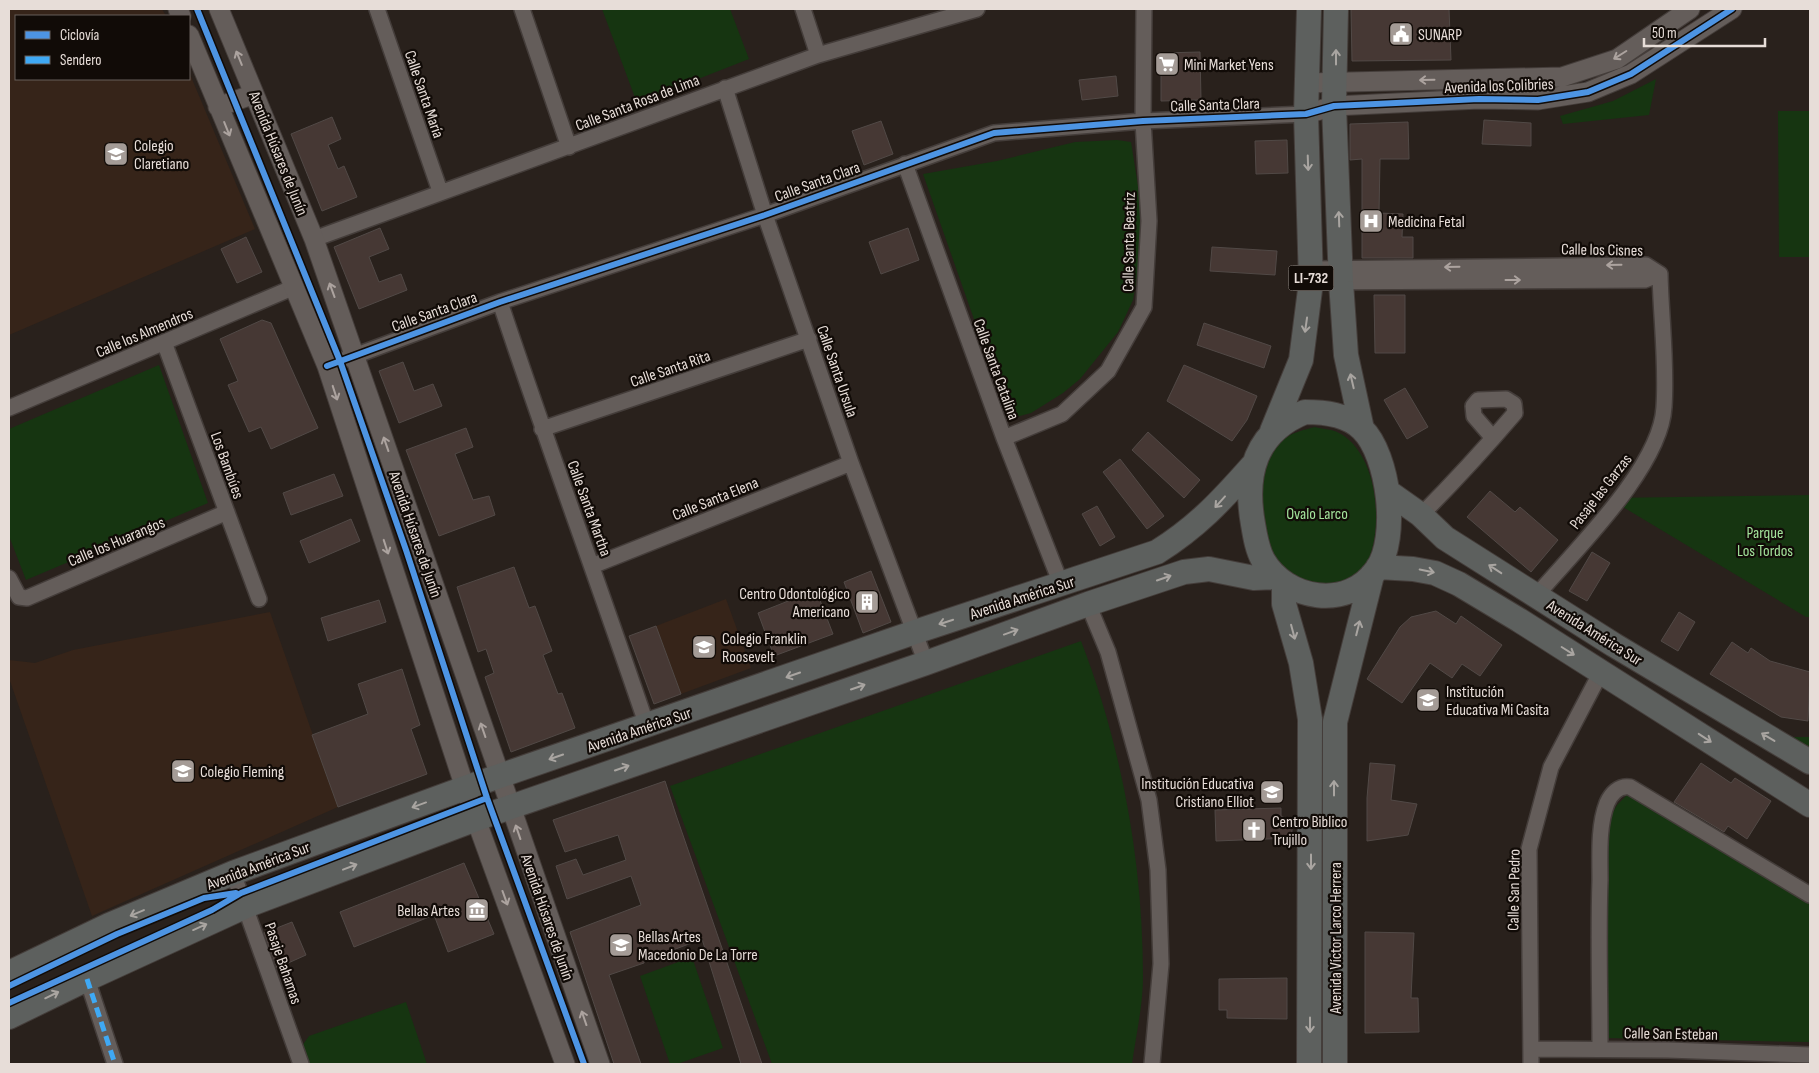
<svg xmlns="http://www.w3.org/2000/svg" width="1819" height="1073" font-family="'Sofia Sans Condensed',sans-serif">
<style>
.built{fill:#362419}
.green{fill:#163511}
.building{fill:#463834;stroke:#514946}
.lines{fill:none;stroke-linecap:round;stroke-linejoin:round}
.minor-casing{stroke:#443d3a;stroke-width:18}
.tertiary-casing{stroke:#443d3a;stroke-width:21}
.primary-casing{stroke:#443d3a;stroke-width:26}
.minor{stroke:#645d5a;stroke-width:15}
.tertiary{stroke:#645d5a;stroke-width:19}
.primary{stroke:#5d605e;stroke-width:24}
.quiet{stroke:#3fa9f5;stroke-width:5;stroke-dasharray:10 5;stroke-linecap:butt}
.cycleway-casing{stroke:#110b07;stroke-width:9}
.cycleway{stroke:#4d94e3;stroke-width:6}
.oneway{stroke:#aca39f}
.oneway2{stroke:#a9a5a1}
.labels{text-anchor:middle;stroke-width:4.5;stroke-linejoin:round;paint-order:stroke}
.shield{fill:#110b07;stroke:#a79e99;stroke-width:1}
.shield-label{font-size:15px;font-weight:bold;fill:#e7ddd8}
.poi-label{font-size:16px;fill:#e7ddd8;stroke:#110b07;text-anchor:start}
.street-label{font-size:16px;fill:#e7ddd8;stroke:#110b07}
.park-label{font-size:16px;fill:#a3e39b;stroke:#110b07}
</style>
<rect width="100%" height="100%" fill="#29211c"/>
<!-- built -->
<path class="built" d="M9 9H162L166 16H16V79H189V72L255 229 9 335Z
M726 599 751 668 681 694 656 626Z
M270 612 338 807 92 916 9 678V660L35 663 73 650Z"/>
<!-- green -->
<path class="green" d="M602 9H730L749 59 637 103Z
M1656 79 1649 115 1563 124 1560 116 1613 101Z
M1778 111H1810V257H1779Z
M1117 140 1131 142 1145 230 1133 300 1118 332 1080 379 1063 393 1031 413 1009 419 923 174 997 161 1075 142Z
M159 365 208 503 26 580 9 536V429Z
M1315 427C1322 429 1331 429 1337 432 1382 452 1388 548 1356 580 1351 584 1345 587 1340 591L1278 577C1272 554 1263 530 1258 506 1255 488 1268 452 1283 440 1292 432 1304 430 1315 427Z
M1810 495V617H1806L1608 498Z
M1081 641C1122 747 1143 863 1143 977 1143 1005 1136 1035 1132 1064 1012 1060 892 1064 772 1064L670 786Z
M1785 737H1810V752Z
M1630 792 1810 898V1042L1605 1038 1607 823 1617 805Z
M692 957 723 1048 677 1064H670L640 976Z
M406 1002 427 1064H308L302 1046 309 1036Z"/>
<!-- building -->
<path class="building" d="M1351 9H1449L1451 60 1352 61Z
M1200 52 1201 100 1161 101V53Z
M1116 76 1118 96 1082 100 1079 80Z
M332 117 341 139 328 145 338 169 344 166 357 197 322 211 291 134Z
M1484 120 1531 123V146L1482 144Z
M881 121 893 154 864 165 852 131Z
M1408 122 1409 159H1380L1379 213 1403 214 1402 237H1413V258H1362V159L1350 160V124Z
M1287 140 1288 173 1256 174 1255 141Z
M380 228 389 249 369 257 379 282 401 274 407 290 359 309 334 247Z
M908 228 919 260 881 274 869 242Z
M246 237 262 272 237 283 221 249Z
M1212 247 1277 251 1275 275 1210 271Z
M1374 295H1405V353H1375Z
M262 320 271 323 318 428 271 449 261 427 249 432 228 385 238 381 220 339Z
M1204 323 1271 346 1264 368 1197 345Z
M403 362 414 391 433 384 442 406 399 423 379 371Z
M1184 365 1257 396 1247 420 1232 441 1167 401Z
M1405 388 1428 427 1407 439 1384 400Z
M466 428 473 447 455 454 473 500 489 496 495 515 439 536 406 450Z
M1148 432 1200 480 1184 498 1132 450Z
M1120 459 1164 516 1147 529 1103 472Z
M334 474 343 496 291 515 283 493Z
M1490 491 1515 512 1520 507 1558 540 1531 572 1467 517Z
M1097 506 1115 537 1100 546 1082 514Z
M351 519 360 541 309 563 300 541Z
M1592 552 1610 563 1587 601 1569 591Z
M514 567 529 608 535 606 552 651 543 655 558 694 562 693 575 728 511 752 485 677 494 673 486 649 478 652 457 587Z
M871 571 891 622 863 633 844 582Z
M816 590 833 634 774 656 758 613Z
M379 600 386 622 328 641 321 618Z
M1436 611 1456 624 1461 616 1502 645 1480 676 1462 664 1452 678 1430 663 1402 703 1367 679 1400 627 1411 617Z
M1679 612 1695 622 1678 651 1661 641Z
M656 626 681 694 654 704 629 636Z
M1732 642 1748 653 1751 648 1770 661 1810 672 1808 721 1781 717 1710 674Z
M402 669 420 725 411 729 427 774 338 807 312 735 368 714 358 684Z
M1370 763 1395 765 1391 800 1417 804 1408 835 1367 841V798Z
M1701 763 1731 783 1735 778 1771 801 1747 839 1728 826 1724 832 1674 802Z
M665 781 676 815 762 1064H741L702 939 644 961V963L609 975 641 1064H614L570 932 641 905 631 876 567 899 556 866 576 859 583 875 626 860 618 835 565 852 553 820Z
M1281 808V816L1292 821V838L1216 841 1215 810Z
M464 863 494 934 448 952 434 915 354 947 340 912Z
M292 922 306 955 277 968 264 933Z
M1365 932 1414 933 1411 998H1418L1419 1032 1365 1033Z
M1287 978V1019L1227 1018V1010H1219V979Z"/>
<g class="lines">
<defs>
<path id="minor" d="M377 9 440 191
M522 9 569 147
M803 9 818 55
M725 88 765 215 851 463 926 663
M905 164 1004 438 1061 584
M314 239 818 55 977 9
M1311 269 1646 265 1660 274
M1311 282 1645 280 1660 274
M500 302C547 444 599 584 647 726
M164 342 259 599
M327 366 500 302 765 215 994 133 1143 121 1306 114
M9 408 292 288
M542 429 809 339
M1004 438 1062 414 1108 371 1144 307 1149 221 1143 121 1144 9
M1421 515C1454 482 1485 448 1515 413L1514 404 1506 399 1478 400 1473 406 1474 416 1493 438
M592 566 851 463
M9 578 19 597 27 598 227 512
M1536 596C1575 550 1661 467 1664 407 1667 363 1661 318 1660 274
M1088 604 1108 652 1149 800 1158 870 1161 964 1152 1064
M233 873 301 1064
M87 979 115 1064
M1531 1049 1668 1050 1810 1055
M1600 1049C1600 993 1598 936 1600 880 1600 856 1598 826 1607 803 1611 794 1619 785 1630 787L1810 895
M1531 1064 1529 849 1551 767 1601 672"/>
<path id="tertiary" d="M178 9 181 16
M219 9 314 239 600 1064
M189 35 327 366 470 803 565 1064
M1307 83 1562 77 1617 59 1690 9
M218 107 254 94
M1306 114 1334 106 1479 99 1538 100 1588 92 1631 74 1732 9"/>
<path id="primary" d="M1336 9 1334 106 1341 282 1346 355 1362 429
M1305 412C1324 412 1347 414 1362 429 1389 455 1399 538 1377 569 1348 611 1286 600 1263 560 1257 549 1255 536 1253 524 1244 474 1255 432 1305 412Z
M1272 431 1301 360 1311 282 1306 114 1309 9
M1387 491 1421 515 1445 538 1614 645 1810 762
M1378 567 1413 569 1435 573 1459 584 1519 620 1810 805
M1284 584V604L1301 663 1310 719 1309 1064
M9 973 109 925 233 873 465 788 915 632 1157 552C1197 527 1221 501 1252 466
M9 1017 87 979 246 906 476 819 926 663 1088 604 1184 572 1209 569 1254 578 1275 577
M1335 1064V722L1372 575"/>
</defs>
<!-- minor casing -->
<use href="#minor" class="minor-casing"/>
<!-- tertiary casing -->
<use href="#tertiary" class="tertiary-casing"/>
<!-- primary casing -->
<use href="#primary" class="primary-casing"/>
<!-- minor -->
<use href="#minor" class="minor"/>
<!-- tertiary -->
<use href="#tertiary" class="tertiary"/>
<!-- primary -->
<use href="#primary" class="primary"/>
<!-- quiet -->
<path class="quiet" d="M87 979 115 1064"/>
<defs>
<path id="cycleway" d="M197 9 340 361 406 550 487 798 584 1064
M327 366 500 302 765 215 994 133 1143 121 1306 114 1334 106 1479 99 1538 100 1588 92 1631 74 1732 9
M9 986 117 934 204 898 236 893
M9 1003 212 910 241 893 487 798"/>
</defs>
<!-- cycleway casing -->
<use href="#cycleway" class="cycleway-casing"/>
<!-- cycleway -->
<use href="#cycleway" class="cycleway"/>
</g>
<!-- one-way arrows -->
<defs><path id="oneway-shaft" d="M-6 0H5M1.5-3L5.5 0L1.5 3" fill="none" stroke-width="1.6" stroke-linecap="round" stroke-linejoin="round" transform="scale(1.25)"/></defs>
<g class="oneway">
<use href="#oneway-shaft" transform="translate(1620 55) rotate(148)"/>
<use href="#oneway-shaft" transform="translate(239 58) rotate(-112)"/>
<use href="#oneway-shaft" transform="translate(1427 80) rotate(179)"/>
<use href="#oneway-shaft" transform="translate(227 129) rotate(68)"/>
<use href="#oneway-shaft" transform="translate(1614 265) rotate(179)"/>
<use href="#oneway-shaft" transform="translate(1452 267) rotate(179)"/>
<use href="#oneway-shaft" transform="translate(1513 280)"/>
<use href="#oneway-shaft" transform="translate(332 290) rotate(-110)"/>
<use href="#oneway-shaft" transform="translate(335 393) rotate(72)"/>
<use href="#oneway-shaft" transform="translate(386 444) rotate(-109)"/>
<use href="#oneway-shaft" transform="translate(386 547) rotate(72)"/>
<use href="#oneway-shaft" transform="translate(483 730) rotate(-109)"/>
<use href="#oneway-shaft" transform="translate(518 832) rotate(-109)"/>
<use href="#oneway-shaft" transform="translate(505 898) rotate(70)"/>
<use href="#oneway-shaft" transform="translate(584 1018) rotate(-109)"/>
</g>
<g class="oneway2">
<use href="#oneway-shaft" transform="translate(1336 57) rotate(-90)"/>
<use href="#oneway-shaft" transform="translate(1308 163) rotate(88)"/>
<use href="#oneway-shaft" transform="translate(1339 219) rotate(-92)"/>
<use href="#oneway-shaft" transform="translate(1306 325) rotate(98)"/>
<use href="#oneway-shaft" transform="translate(1352 381) rotate(-103)"/>
<use href="#oneway-shaft" transform="translate(1220 502) rotate(132)"/>
<use href="#oneway-shaft" transform="translate(1495 569) rotate(-147)"/>
<use href="#oneway-shaft" transform="translate(1427 571) rotate(12)"/>
<use href="#oneway-shaft" transform="translate(1164 578) rotate(-19)"/>
<use href="#oneway-shaft" transform="translate(946 622) rotate(162)"/>
<use href="#oneway-shaft" transform="translate(1358 628) rotate(-76)"/>
<use href="#oneway-shaft" transform="translate(1011 632) rotate(-20)"/>
<use href="#oneway-shaft" transform="translate(1293 632) rotate(75)"/>
<use href="#oneway-shaft" transform="translate(1568 651) rotate(32)"/>
<use href="#oneway-shaft" transform="translate(793 675) rotate(161)"/>
<use href="#oneway-shaft" transform="translate(858 687) rotate(-19)"/>
<use href="#oneway-shaft" transform="translate(1768 737) rotate(-149)"/>
<use href="#oneway-shaft" transform="translate(1705 738) rotate(33)"/>
<use href="#oneway-shaft" transform="translate(556 757) rotate(161)"/>
<use href="#oneway-shaft" transform="translate(622 768) rotate(-19)"/>
<use href="#oneway-shaft" transform="translate(1334 788) rotate(-90)"/>
<use href="#oneway-shaft" transform="translate(419 805) rotate(160)"/>
<use href="#oneway-shaft" transform="translate(1311 862) rotate(90)"/>
<use href="#oneway-shaft" transform="translate(350 867) rotate(-21)"/>
<use href="#oneway-shaft" transform="translate(137 913) rotate(157)"/>
<use href="#oneway-shaft" transform="translate(200 927) rotate(-24)"/>
<use href="#oneway-shaft" transform="translate(52 995) rotate(-26)"/>
<use href="#oneway-shaft" transform="translate(1310 1025) rotate(90)"/>
</g>
<!-- icons -->
<defs>
<symbol id="civic-square" viewBox="-11 -11 22 22"><rect x="-9" y="-9" width="18" height="18" rx="4" fill="#a49b96" stroke="#110b07"/><path d="M-.6-6.5H3V-4.5H.6V-3L4-1V1h2V6H-6V1h2V-1L-.6-3ZM-1.2 2.5V6h2.4V2.5Z" fill="#fff"/></symbol>
<symbol id="supermarket-square" viewBox="-11 -11 22 22"><rect x="-9" y="-9" width="18" height="18" rx="4" fill="#a49b96" stroke="#110b07"/><path d="M-6-5.5h2.5l.6 2H6L4.5 2H-2.5L-4.4-4H-6ZM-1.5 3.2a1.3 1.3 0 1 0 .1 0ZM3 3.2a1.3 1.3 0 1 0 .1 0Z" fill="#fff"/></symbol>
<symbol id="school-square" viewBox="-11 -11 22 22"><rect x="-9" y="-9" width="18" height="18" rx="4" fill="#a49b96" stroke="#110b07"/><path d="M0-5L7-2L0 1L-7-2ZM-4 1L0 2.5L4 1V4Q0 6-4 4Z" fill="#fff"/></symbol>
<symbol id="hospital-square" viewBox="-11 -11 22 22"><rect x="-9" y="-9" width="18" height="18" rx="4" fill="#a49b96" stroke="#110b07"/><path d="M-5-5h3v3.5h4V-5h3V5h-3V1.5h-4V5h-3Z" fill="#fff"/></symbol>
<symbol id="building-square" viewBox="-11 -11 22 22"><rect x="-9" y="-9" width="18" height="18" rx="4" fill="#a49b96" stroke="#110b07"/><path d="M-4-6H4V6H1V3H-1V6H-4ZM-2.5-4.3h1.7v1.8h-1.7ZM.8-4.3h1.7v1.8H.8ZM-2.5-1h1.7V.8h-1.7ZM.8-1h1.7V.8H.8Z" fill="#fff"/></symbol>
<symbol id="church-square" viewBox="-11 -11 22 22"><rect x="-9" y="-9" width="18" height="18" rx="4" fill="#a49b96" stroke="#110b07"/><path d="M-1.2-6h2.4v3.5h3.3v2.4h-3.3V6h-2.4V-.1h-3.3v-2.4h3.3Z" fill="#fff"/></symbol>
<symbol id="museum-square" viewBox="-11 -11 22 22"><rect x="-9" y="-9" width="18" height="18" rx="4" fill="#a49b96" stroke="#110b07"/><path d="M0-6L6-3V-2H-6V-3ZM-5-1h2V3h-2ZM-1-1h2V3h-2ZM3-1h2V3H3ZM-6 4H6V6H-6Z" fill="#fff"/></symbol>
</defs>
<g fill-rule="evenodd">
<use href="#civic-square" x="1387" y="20" width="28" height="28"/>
<use href="#supermarket-square" x="1153" y="50" width="28" height="28"/>
<use href="#school-square" x="102" y="140" width="28" height="28"/>
<use href="#hospital-square" x="1357" y="207" width="28" height="28"/>
<use href="#building-square" x="853" y="588" width="28" height="28"/>
<use href="#school-square" x="690" y="633" width="28" height="28"/>
<use href="#school-square" x="1414" y="686" width="28" height="28"/>
<use href="#school-square" x="169" y="757" width="28" height="28"/>
<use href="#school-square" x="1258" y="778" width="28" height="28"/>
<use href="#church-square" x="1240" y="816" width="28" height="28"/>
<use href="#museum-square" x="463" y="896" width="28" height="28"/>
<use href="#school-square" x="607" y="931" width="28" height="28"/>
</g>
<g class="labels">
<!-- shield labels -->
<rect class="shield" x="1288.5" y="265.5" width="45" height="25" rx="4"/>
<g class="shield-label">
<text x="1311" y="283">LI-732</text>
</g>
<!-- poi labels -->
<g class="poi-label">
<text x="1418" y="40">SUNARP</text>
<text x="1184" y="70">Mini Market Yens</text>
<text x="134" y="151">Colegio<tspan x="134" dy="18">Claretiano</tspan></text>
<text x="1388" y="227">Medicina Fetal</text>
<text x="850" y="599" text-anchor="end">Centro Odontológico<tspan x="850" dy="18">Americano</tspan></text>
<text x="722" y="644">Colegio Franklin<tspan x="722" dy="18">Roosevelt</tspan></text>
<text x="1446" y="697">Institución<tspan x="1446" dy="18">Educativa Mi Casita</tspan></text>
<text x="200" y="777">Colegio Fleming</text>
<text x="1254" y="789" text-anchor="end">Institución Educativa<tspan x="1254" dy="18">Cristiano Elliot</tspan></text>
<text x="1272" y="827">Centro Biblico<tspan x="1272" dy="18">Trujillo</tspan></text>
<text x="460" y="916" text-anchor="end">Bellas Artes</text>
<text x="638" y="942">Bellas Artes<tspan x="638" dy="18">Macedonio De La Torre</tspan></text>
</g>
<!-- street labels -->
<g class="street-label">
<text transform="translate(1499 85) rotate(-2)" y="6">Avenida los Colibries</text>
<text transform="translate(425 94) rotate(71)" y="6">Calle Santa María</text>
<text transform="translate(637 102) rotate(-21)" y="6">Calle Santa Rosa de Lima</text>
<text transform="translate(1215 104) rotate(-2)" y="6">Calle Santa Clara</text>
<text transform="translate(279 153) rotate(68)" y="6">Avenida Húsares de Junín</text>
<text transform="translate(817 181) rotate(-20)" y="6">Calle Santa Clara</text>
<text transform="translate(1128 242) rotate(-89)" y="6">Calle Santa Beatriz</text>
<text transform="translate(1602 249) rotate(1)" y="6">Calle los Cisnes</text>
<text transform="translate(434 311) rotate(-20)" y="6">Calle Santa Clara</text>
<text transform="translate(144 332) rotate(-23)" y="6">Calle los Almendros</text>
<text transform="translate(670 368) rotate(-19)" y="6">Calle Santa Rita</text>
<text transform="translate(997 369) rotate(70)" y="6">Calle Santa Catalina</text>
<text transform="translate(838 371) rotate(71)" y="6">Calle Santa Ursula</text>
<text transform="translate(228 465) rotate(70)" y="6">Los Bambúes</text>
<text transform="translate(1600 491) rotate(-52)" y="6">Pasaje las Garzas</text>
<text transform="translate(715 498) rotate(-22)" y="6">Calle Santa Elena</text>
<text transform="translate(590 508) rotate(70)" y="6">Calle Santa Martha</text>
<text transform="translate(416 534) rotate(71)" y="6">Avenida Húsares de Junín</text>
<text transform="translate(116 541) rotate(-23)" y="6">Calle los Huarangos</text>
<text transform="translate(1022 597) rotate(-18)" y="6">Avenida América Sur</text>
<text transform="translate(1595 632) rotate(32)" y="6">Avenida América Sur</text>
<text transform="translate(639 729) rotate(-19)" y="6">Avenida América Sur</text>
<text transform="translate(258 865) rotate(-21)" y="6">Avenida América Sur</text>
<text transform="translate(1513 890) rotate(-89)" y="6">Calle San Pedro</text>
<text transform="translate(548 917) rotate(71)" y="6">Avenida Húsares de Junín</text>
<text transform="translate(1335 938) rotate(-90)" y="6">Avenida Víctor Larco Herrera</text>
<text transform="translate(284 963) rotate(71)" y="6">Pasaje Bahamas</text>
<text transform="translate(1671 1033) rotate(1)" y="6">Calle San Esteban</text>
</g>
<!-- park labels -->
<g class="park-label">
<text x="1317" y="519">Ovalo Larco</text>
<text x="1765" y="538">Parque<tspan x="1765" dy="18">Los Tordos</tspan></text>
</g>
</g>
<!-- border -->
<rect width="1819" height="1073" fill="none" stroke="#e7ddd8" stroke-width="20"/>
<!-- legend -->
<rect x="15" y="15" width="175" height="65" fill="#110b07" stroke="#675f5b"/>
<rect x="25" y="31" width="25" height="8" fill="#4d94e3" stroke="#675f5b"/>
<text x="60" y="40" font-size="15" fill="#e7ddd8">Ciclovía</text>
<rect x="25" y="56" width="25" height="8" fill="#3fa9f5" stroke="#675f5b"/>
<text x="60" y="65" font-size="15" fill="#e7ddd8">Sendero</text>
<!-- scale -->
<path d="M1644 38v8h121v-8" fill="none" stroke="#e7ddd8" stroke-width="2.5"/>
<text x="1652" y="38" font-size="15" fill="#e7ddd8" stroke="#110b07" stroke-width="4" paint-order="stroke">50 m</text>
</svg>
